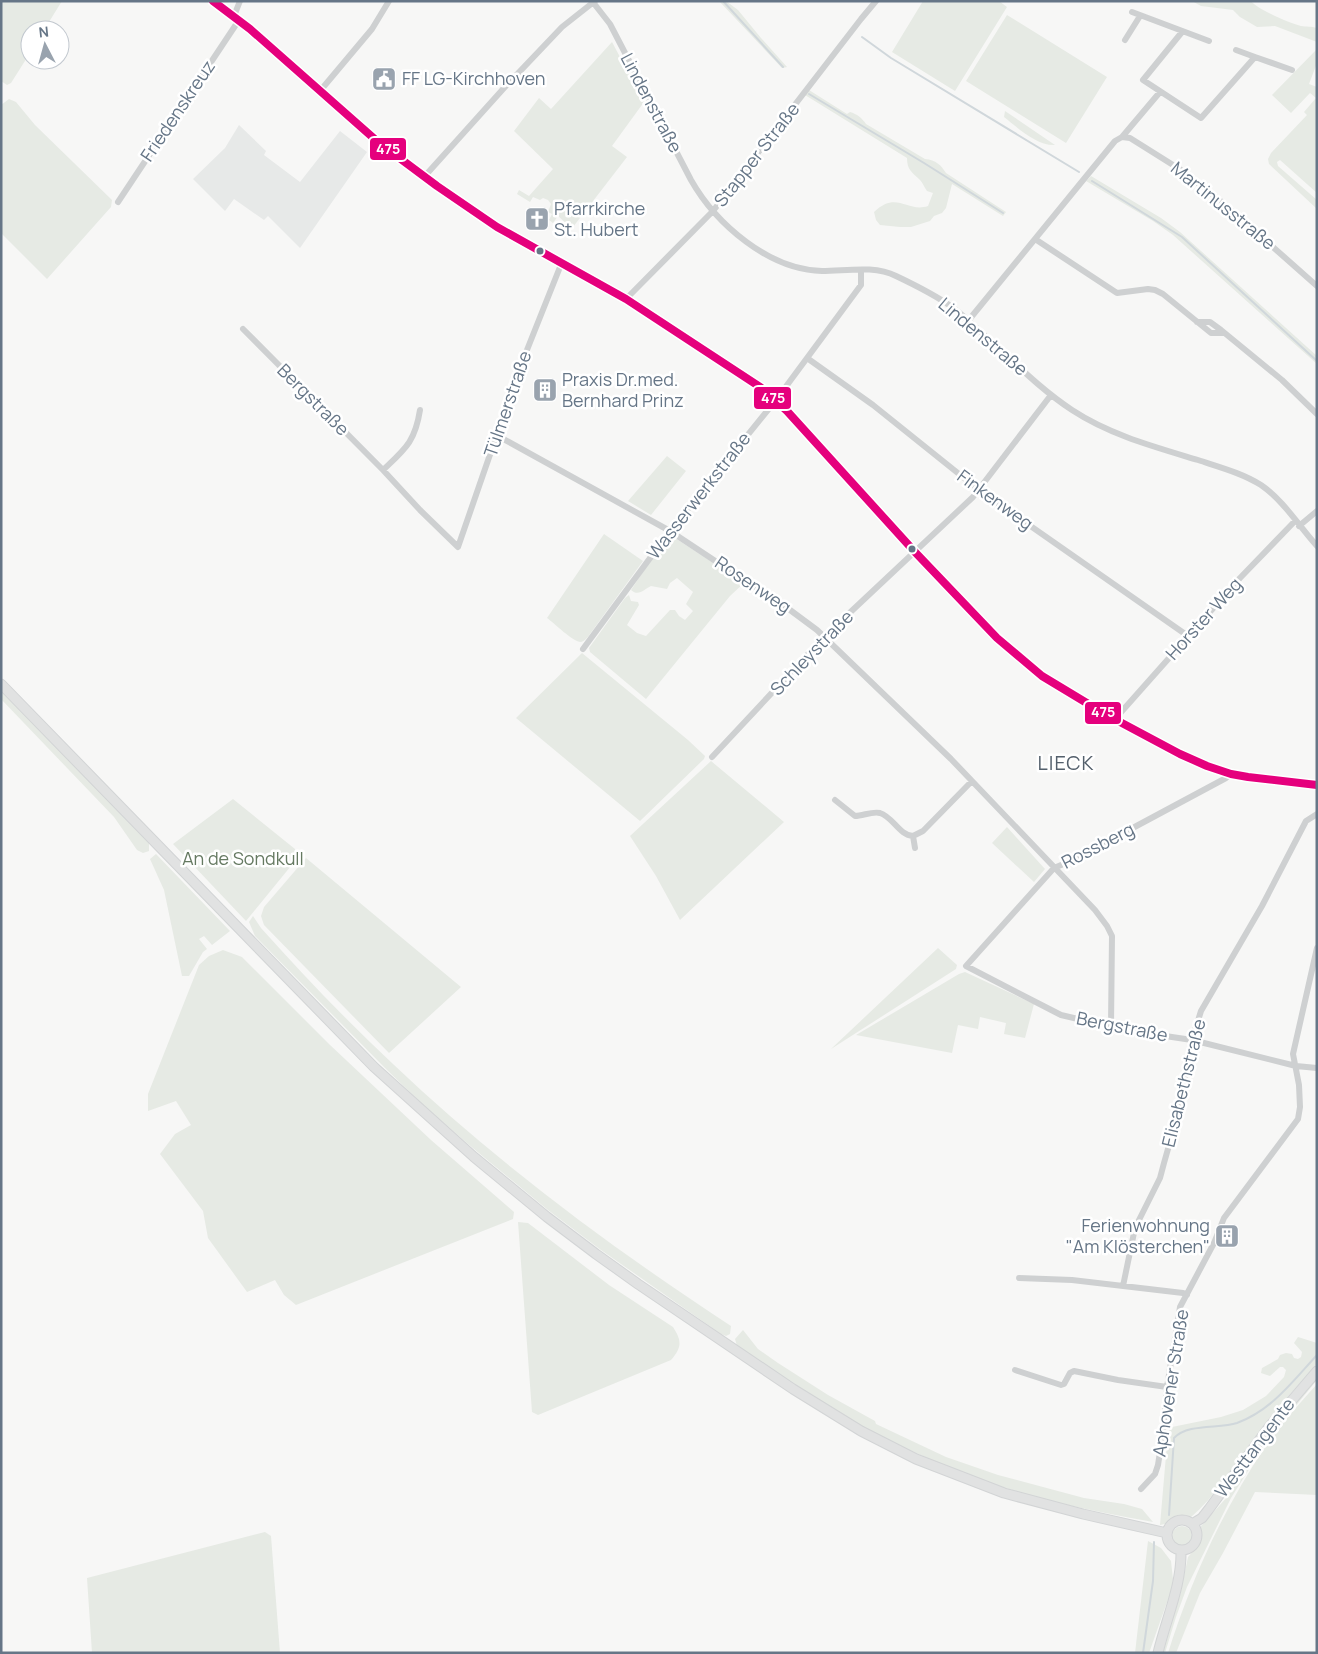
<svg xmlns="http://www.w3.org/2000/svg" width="1318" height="1654" font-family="Manrope,sans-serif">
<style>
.built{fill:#e7e9e8}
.green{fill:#e6eae4}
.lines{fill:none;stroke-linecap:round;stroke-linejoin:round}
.stream{stroke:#d0d7db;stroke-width:2}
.secondary-casing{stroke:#d2d4d5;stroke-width:11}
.minor{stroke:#ced0d1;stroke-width:6}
.tertiary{stroke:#ced0d1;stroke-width:8}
.secondary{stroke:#e1e2e2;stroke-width:9}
.bus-1-casing{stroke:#fff;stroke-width:11}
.bus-1{stroke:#e5007d;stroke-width:8}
.bus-dot{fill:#667687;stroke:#fff;stroke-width:2}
.labels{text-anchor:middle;stroke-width:5;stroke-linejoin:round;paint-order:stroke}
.poi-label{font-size:18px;fill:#667687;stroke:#fff;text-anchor:start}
.street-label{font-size:18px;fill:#667687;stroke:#fff}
.park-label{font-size:18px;fill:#657961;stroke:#fff}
.quarter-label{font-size:20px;letter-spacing:1px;fill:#54606c;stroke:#fff}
.line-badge{stroke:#fff;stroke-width:2}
.badge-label{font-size:14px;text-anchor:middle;font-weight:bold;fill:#fff}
</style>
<rect width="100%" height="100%" fill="#f7f7f6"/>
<!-- built -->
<path class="built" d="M239 125 266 151 264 155 300 182 340 131 367 152 300 248 268 216 264 220 234 199 225 211 193 179 225 148Z"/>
<!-- green -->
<path class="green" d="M1 1H62L44 30H30V53L11 83 7 85 1 81Z
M719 1H726L738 10 761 38 787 67 782 68Z
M923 1H999L1007 7 955 91 892 52Z
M1192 1H1251C1257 9 1291 24 1301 26 1307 27 1311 26 1317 28V42L1275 26 1257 27 1240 17 1233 10 1201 6Z
M1007 15 1107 77 1066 143 966 81Z
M612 42 644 102 612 146 627 157 573 227 568 225 558 216 553 223 549 220 552 214 548 212 551 204 548 200 543 198 540 200 533 197 530 202 517 194 519 190 529 196 553 169 514 131 539 98 551 109Z
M1317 49V63L1309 84 1317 87V193L1280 160 1277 162 1278 166 1317 200V209L1269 164 1268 159 1271 153 1307 115 1304 112 1316 98 1310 93 1291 113 1272 95Z
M809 90 847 114 850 112C857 114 862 118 866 124L925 159C936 160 941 165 946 173L1006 212 1003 216 952 184 946 208 942 213 934 216 930 221 911 227H900L880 225 876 220 874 212C897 190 907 213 928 206L933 193 927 191C924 187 923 183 920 180 912 172 907 170 907 158L805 95Z
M9 99 16 102 35 125 112 200 111 207 47 279 1 233V105Z
M1005 111 1055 145C1037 146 1018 128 1004 117Z
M1091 176 1161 218 1180 232 1317 356V364L1173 235 1153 221 1086 181Z
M667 456 686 471 651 515 628 501Z
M604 534 643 561 590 634C588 637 585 641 581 642 573 642 554 623 547 618Z
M671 537 675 538 744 583 730 596 646 699 590 652 589 648 625 598 629 595 631 601 638 602 639 605 627 625 637 633 646 636 670 610H675L679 616 685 620 693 611 686 604 693 592 677 578 670 583 667 589 651 586C644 589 639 597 631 590L662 543Z
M582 653 688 740 705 756 704 759 640 821 516 718Z
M1 691 149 842V851L143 853 137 850 114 817 1 699Z
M711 761 784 822 680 920 656 876 630 836Z
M233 799 295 849V861L246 921 173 844Z
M1007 827 1045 869 1034 882 992 843Z
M156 854 230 931 212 945 204 936 199 939 207 949 203 952 189 976H182L164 890 150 859Z
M306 858 461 987 389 1053 264 925 261 916 264 907Z
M253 916 261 928C303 975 347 1021 393 1064 496 1162 612 1248 731 1326L730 1334 726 1336 721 1334 601 1250 548 1210 468 1144 420 1102 384 1067 255 936 249 922Z
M938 948 957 965 956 969 831 1049Z
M223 950 242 957 329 1044 431 1140 514 1212 513 1219 296 1305 284 1295 275 1280 247 1292 208 1238 203 1211 160 1154 175 1134 191 1125 176 1101 148 1111V1094L199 965 209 956Z
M965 972 1034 1004 1025 1038 1004 1034 1006 1023 980 1017 978 1029 958 1025 952 1053 856 1035 959 974Z
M518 1222 528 1223 609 1285 673 1327C682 1341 682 1347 671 1360L538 1415 532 1412Z
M743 1330 758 1349 778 1363 828 1395 875 1421 876 1424 946 1457 998 1475 1084 1498 1124 1504 1142 1509 1153 1522C1120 1516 1088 1510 1056 1502 996 1488 937 1464 882 1437 831 1411 785 1378 737 1346L735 1339Z
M1298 1337 1317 1343V1364C1294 1389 1272 1415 1253 1441 1232 1468 1216 1496 1190 1518 1178 1517 1171 1523 1160 1525L1168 1432 1172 1427 1221 1417 1243 1410 1266 1396 1284 1377 1286 1370 1283 1367H1280L1270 1376 1261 1373 1262 1368 1278 1359 1280 1355 1286 1353 1292 1354 1294 1358 1298 1359 1301 1357 1302 1352 1294 1343Z
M1317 1376V1380L1266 1442 1231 1498 1187 1587 1176 1617 1165 1653H1163L1180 1595 1188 1557 1201 1542V1526L1228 1496 1265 1439Z
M1317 1384V1495L1255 1492 1223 1553 1200 1593 1176 1653H1168C1191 1580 1223 1509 1266 1446 1281 1424 1299 1404 1317 1384Z
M1172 1536a10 10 0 1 1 20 0a10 10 0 1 1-20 0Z
M265 1532 271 1536 280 1653H92L87 1578Z
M1148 1541 1161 1548 1171 1561 1173 1579 1171 1591 1149 1653H1135Z"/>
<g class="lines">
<!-- stream -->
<path class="stream" d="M723 1 783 67
M862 37 891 58 1079 172
M809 94 924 163 1003 213
M1092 181 1182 237 1317 361
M1169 1515 1174 1438C1188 1423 1219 1429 1237 1423 1272 1410 1293 1381 1317 1355
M1143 1653 1153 1581 1154 1542"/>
<defs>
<path id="secondary" d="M1 684 374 1067 474 1157 547 1217 596 1254 638 1284 793 1389 861 1431 916 1459 1004 1493 1083 1514 1167 1533
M1167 1535a15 15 0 1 1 30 0a15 15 0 1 1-30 0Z
M1192 1524 1202 1518 1209 1509 1269 1427 1317 1371
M1158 1653C1166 1619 1182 1585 1181 1550"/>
</defs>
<!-- secondary casing -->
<use href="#secondary" class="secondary-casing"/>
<!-- minor -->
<path class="minor" d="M592 1 610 24 691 180C716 224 769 270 822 271 846 271 874 265 896 276 915 285 935 295 952 307 963 315 973 325 983 334 1012 360 1040 389 1072 410 1110 435 1155 447 1198 460 1219 467 1242 473 1261 485 1283 500 1299 526 1317 546
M1132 12 1209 41
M234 16 240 1
M1182 32 1143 80 1201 118 1255 57 1236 50
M1125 40 1140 16
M1255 57 1292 70
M320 91 372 29 389 1
M1122 137 1130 138 1181 170 1222 202 1317 286
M424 177 504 88 562 27 595 1
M118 202 239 20
M1035 239 1117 293 1148 289 1155 290 1163 294 1211 333H1223
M626 299 713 211 861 19 876 1
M968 321 1115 141 1122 137 1160 92
M1197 322H1210L1221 330 1282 380 1317 414
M243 329 383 470 420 510 458 547 521 365 562 262
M807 358 873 405 979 490 1188 636
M498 436 670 531 750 584 782 604 817 630 951 759 1095 910 1107 926 1112 936 1111 1026
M383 470C405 449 415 442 420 410
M1299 526 1317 511
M583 649 670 531 776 400 861 285V270
M1115 719 1240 578 1295 521
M712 757 825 636 973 497 1051 395
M1231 774 1226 778 1073 860 1054 868 966 966 1061 1015 1125 1030 1192 1040 1296 1066 1317 1068
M835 800 855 816C863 816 872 811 880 813 893 817 899 835 913 836L923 831 971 782
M913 836 915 848
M1019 1278 1072 1280 1183 1293 1187 1295
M1123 1286 1135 1228 1160 1178 1164 1163 1179 1110 1192 1040 1201 1011 1262 906 1306 821 1317 814
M1015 1370 1061 1385 1064 1384 1070 1373 1074 1371 1118 1380 1167 1387
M1141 1489 1155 1474 1158 1465 1163 1432 1167 1387 1180 1307 1214 1243 1224 1218 1298 1119 1300 1107 1299 1085 1293 1054 1317 948"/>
<!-- tertiary -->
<path class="tertiary" d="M213 1 250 29 378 142 437 186 497 227 626 299 698 345 763 389 787 411 914 551 997 638 1020 659 1042 676 1105 714 1180 754 1207 766 1231 774 1248 777 1317 785"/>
<!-- secondary -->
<use href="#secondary" class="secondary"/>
<defs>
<path id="bus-1" d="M213 1 250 29 378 142 437 186 497 227 626 299 763 389 787 411 914 551 997 638 1042 676 1105 714 1180 754 1207 766 1231 774 1248 777 1317 785"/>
</defs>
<!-- bus-1 casing -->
<use href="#bus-1" class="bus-1-casing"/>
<!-- bus-1 -->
<use href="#bus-1" class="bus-1"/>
</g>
<!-- icons -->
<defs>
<symbol id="civic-square" viewBox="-11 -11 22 22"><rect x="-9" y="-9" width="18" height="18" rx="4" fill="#99a3ae" stroke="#fff"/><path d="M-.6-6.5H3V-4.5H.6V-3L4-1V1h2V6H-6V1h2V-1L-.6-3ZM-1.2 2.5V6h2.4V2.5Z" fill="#fff"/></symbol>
<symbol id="church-square" viewBox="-11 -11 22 22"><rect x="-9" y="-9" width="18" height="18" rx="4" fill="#99a3ae" stroke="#fff"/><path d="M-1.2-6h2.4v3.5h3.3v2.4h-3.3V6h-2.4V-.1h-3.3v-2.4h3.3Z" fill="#fff"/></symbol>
<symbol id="building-square" viewBox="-11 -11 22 22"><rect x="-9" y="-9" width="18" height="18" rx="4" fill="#99a3ae" stroke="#fff"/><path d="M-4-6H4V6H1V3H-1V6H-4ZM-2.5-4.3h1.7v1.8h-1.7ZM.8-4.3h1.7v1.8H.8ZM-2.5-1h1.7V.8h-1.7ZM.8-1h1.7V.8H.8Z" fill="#fff"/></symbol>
</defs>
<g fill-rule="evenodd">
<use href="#civic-square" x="370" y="65" width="28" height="28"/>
<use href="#church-square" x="523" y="205" width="28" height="28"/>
<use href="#building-square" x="531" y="376" width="28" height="28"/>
<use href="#building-square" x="1213" y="1222" width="28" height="28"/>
</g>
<!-- markers -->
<g class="bus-dot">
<circle cx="540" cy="251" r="4.5"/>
<circle cx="912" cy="549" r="4.5"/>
</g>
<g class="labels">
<!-- poi labels -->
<g class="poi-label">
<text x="402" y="85">FF LG-Kirchhoven</text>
<text x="554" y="215">Pfarrkirche<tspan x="554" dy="21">St. Hubert</tspan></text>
<text x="562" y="386">Praxis Dr.med.<tspan x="562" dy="21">Bernhard Prinz</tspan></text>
<text x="1210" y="1232" text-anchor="end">Ferienwohnung<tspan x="1210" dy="21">"Am Klösterchen"</tspan></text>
</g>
<!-- street labels -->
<g class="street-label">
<text transform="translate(651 103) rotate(62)" y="6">Lindenstraße</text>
<text transform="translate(178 111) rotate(-56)" y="6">Friedenskreuz</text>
<text transform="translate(757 155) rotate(-52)" y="6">Stapper Straße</text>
<text transform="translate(1223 206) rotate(39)" y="6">Martinusstraße</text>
<text transform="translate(983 337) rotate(40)" y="6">Lindenstraße</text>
<text transform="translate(313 400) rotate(45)" y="6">Bergstraße</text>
<text transform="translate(508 404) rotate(-71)" y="6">Tülmerstraße</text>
<text transform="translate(699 496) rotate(-52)" y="6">Wasserwerkstraße</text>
<text transform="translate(995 500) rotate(36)" y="6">Finkenweg</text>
<text transform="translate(753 585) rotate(34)" y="6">Rosenweg</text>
<text transform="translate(1204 619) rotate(-48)" y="6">Horster Weg</text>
<text transform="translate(812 653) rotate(-46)" y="6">Schleystraße</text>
<text transform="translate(1098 846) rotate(-27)" y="6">Rossberg</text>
<text transform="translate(1122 1027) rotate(11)" y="6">Bergstraße</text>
<text transform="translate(1184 1083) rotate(-76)" y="6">Elisabethstraße</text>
<text transform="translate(1171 1383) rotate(-81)" y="6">Aphovener Straße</text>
<text transform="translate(1255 1448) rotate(-53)" y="6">Westtangente</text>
</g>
<!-- park labels -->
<g class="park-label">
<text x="243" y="865">An de Sondkull</text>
</g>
<!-- quarter labels -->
<g class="quarter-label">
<text x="1066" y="770">LIECK</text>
</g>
</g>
<g class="line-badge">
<rect x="369" y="137" width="38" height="24" rx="5" fill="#e5007d"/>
<rect x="753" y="386" width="39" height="24" rx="5" fill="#e5007d"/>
<rect x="1084" y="701" width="38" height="24" rx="5" fill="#e5007d"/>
</g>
<g class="badge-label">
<text x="388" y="154">475</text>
<text x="773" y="403">475</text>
<text x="1103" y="717">475</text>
</g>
<!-- border -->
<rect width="1318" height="1654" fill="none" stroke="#667687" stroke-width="5"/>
<!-- north arrow -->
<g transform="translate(45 45) rotate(354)"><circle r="24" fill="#ffffff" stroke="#c2c8cf"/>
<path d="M0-4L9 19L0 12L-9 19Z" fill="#99a3ae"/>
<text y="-8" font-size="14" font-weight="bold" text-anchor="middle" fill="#667687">N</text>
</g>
</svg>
